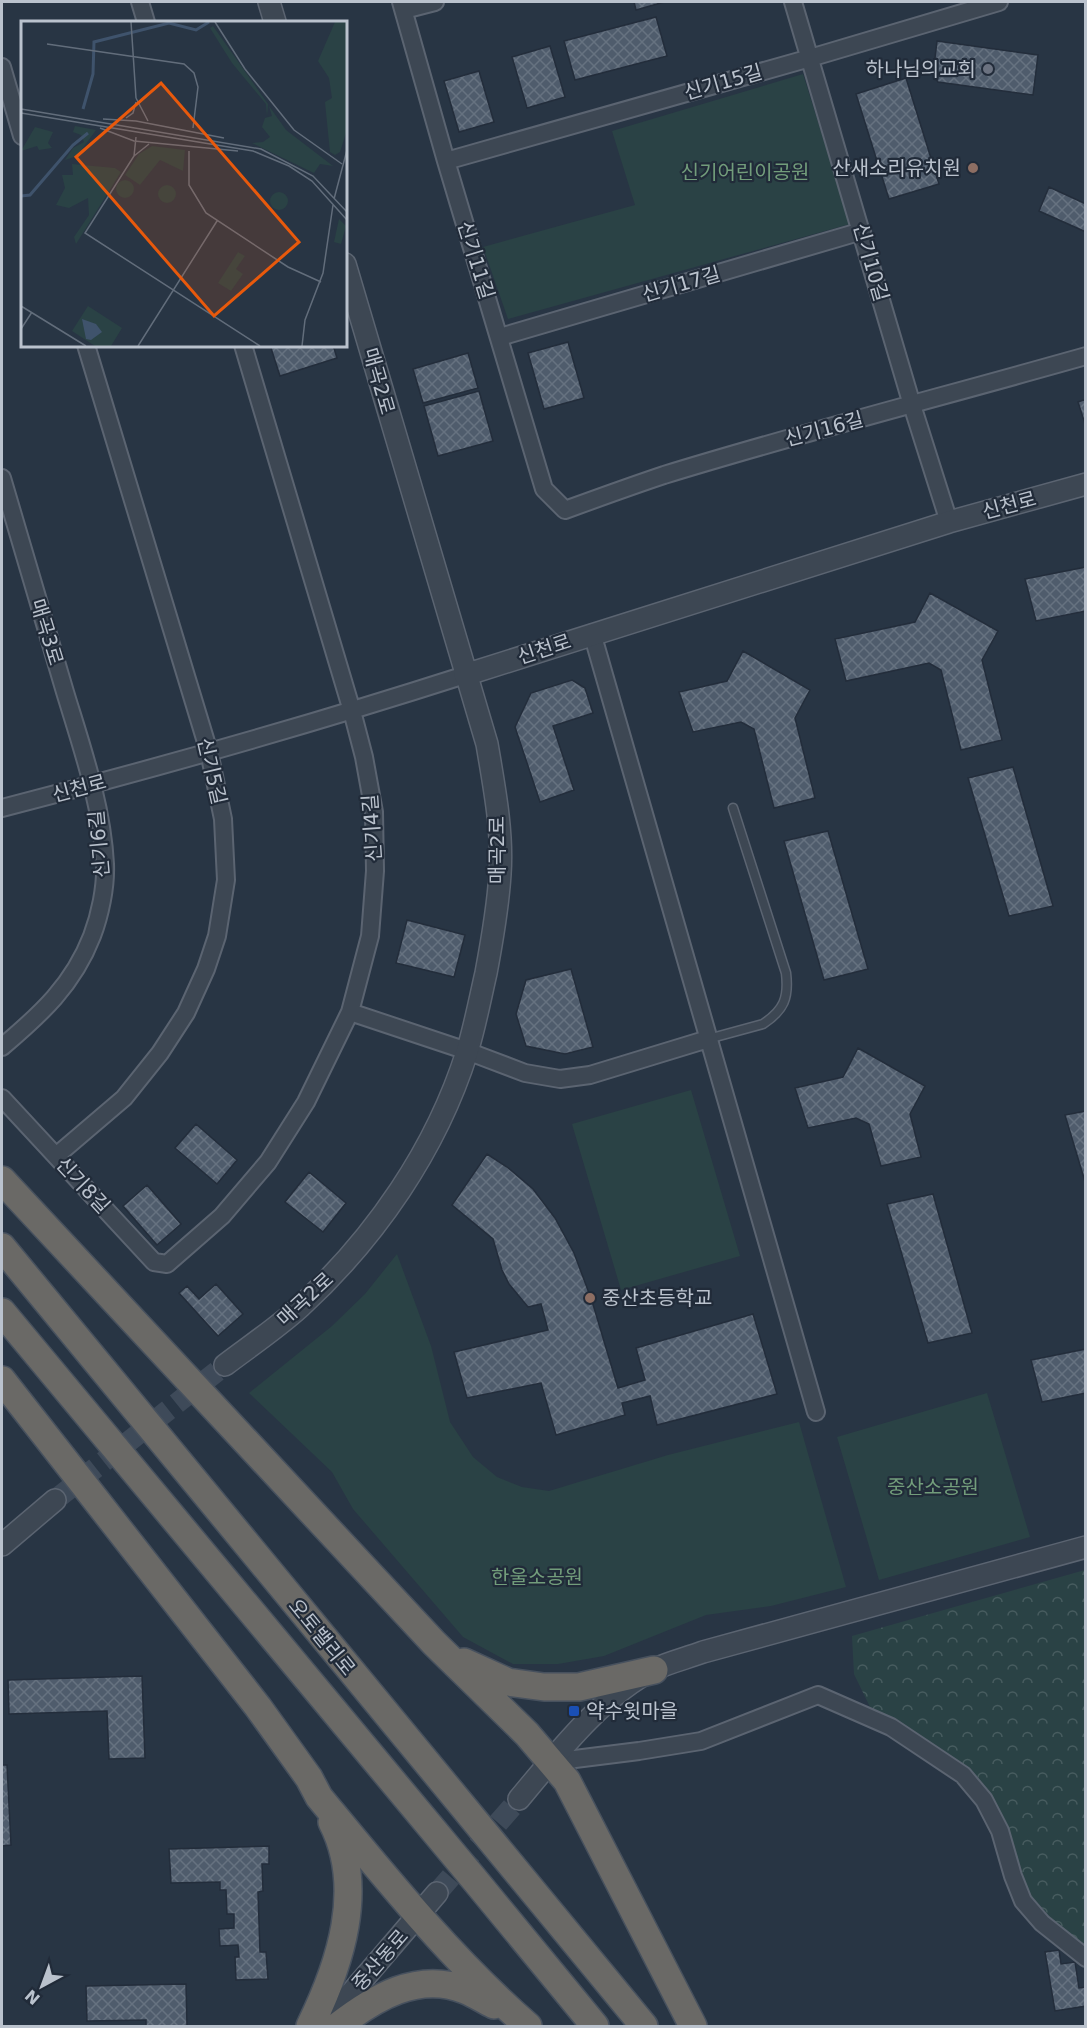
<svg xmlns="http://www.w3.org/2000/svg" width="1087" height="2028" font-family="'DejaVu Sans','Noto Sans KR',sans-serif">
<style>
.forest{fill:url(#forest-crowns)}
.green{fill:#2a4245}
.building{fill:url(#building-cross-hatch);stroke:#232d3b;stroke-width:1.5}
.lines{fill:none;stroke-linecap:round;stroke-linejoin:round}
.tertiary-tunnel{stroke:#3e4a59;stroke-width:21;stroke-dasharray:21 10;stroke-linecap:butt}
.service-casing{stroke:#5b6471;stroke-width:11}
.minor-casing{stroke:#5b6471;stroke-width:20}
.tertiary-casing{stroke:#5b6471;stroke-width:24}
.trunk-casing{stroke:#47515e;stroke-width:30}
.service{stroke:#3d4753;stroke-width:8}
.minor{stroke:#3d4753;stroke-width:16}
.tertiary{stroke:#3d4753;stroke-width:21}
.trunk{stroke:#6a6966;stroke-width:27}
.worship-dot{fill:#6b7280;stroke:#212b39;stroke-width:2}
.education-dot{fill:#8d6e63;stroke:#212b39;stroke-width:2}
.transit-dot{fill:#1a4fb4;stroke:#212b39;stroke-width:2}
.labels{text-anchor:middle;stroke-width:4.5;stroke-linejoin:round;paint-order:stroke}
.poi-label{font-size:20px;fill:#bac2cd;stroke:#212b39;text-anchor:end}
.street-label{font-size:20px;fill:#bac2cd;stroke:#212b39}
.park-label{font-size:20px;fill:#729d7b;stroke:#212b39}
.inset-river{fill:none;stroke:#3f536c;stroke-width:3}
.inset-road{fill:none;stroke:#626d7b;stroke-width:1.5}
.view{fill:#e8590c;fill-opacity:0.15;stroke:#e8590c;stroke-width:3}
.inset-edge{fill:none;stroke:#bac2cd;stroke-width:3}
</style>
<defs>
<pattern id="forest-crowns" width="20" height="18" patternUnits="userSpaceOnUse" patternTransform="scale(1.5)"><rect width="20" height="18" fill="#2a4245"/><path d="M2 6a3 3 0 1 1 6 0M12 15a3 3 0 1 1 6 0" fill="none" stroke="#475c5f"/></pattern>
<pattern id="building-cross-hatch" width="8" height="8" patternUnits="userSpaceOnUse" patternTransform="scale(1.5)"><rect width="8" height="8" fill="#4f5c6c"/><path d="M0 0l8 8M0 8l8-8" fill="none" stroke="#667280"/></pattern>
</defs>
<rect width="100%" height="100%" fill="#283544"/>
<!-- forest -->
<path class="forest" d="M1085 1570V1948L1050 1917 1030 1895 1019 1871 1007 1826 990 1793 967 1769 871 1709 854 1674 852 1636Z"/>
<!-- green -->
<path class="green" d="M803 74 850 224 508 319 483 247 635 205 612 131Z
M691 1090 740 1256 621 1290 572 1124Z
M397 1254 431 1346 450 1422 473 1457 497 1477 522 1487 549 1491 668 1455 799 1422 846 1587 771 1606 706 1615 604 1656 558 1664H513L463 1637 353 1509 332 1472 249 1393 332 1326 365 1294Z
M987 1393 1030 1537 879 1580 837 1437Z"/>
<!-- building -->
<path class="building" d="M634 2H664L636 10Z
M656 17 667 56 575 80 564 41Z
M937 41 1038 55 1033 95 938 82 933 75Z
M550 46 565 97 527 108 512 57Z
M479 71 494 122 459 132 444 81Z
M906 78 939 184 889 199 856 94Z
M1049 187 1086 204V232L1039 211Z
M568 342 584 398 544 409 528 353Z
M270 345H333L337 358 280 376Z
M468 353 478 388 423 403 413 369Z
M479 391 493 441 438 456 424 406Z
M1086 399V427L1078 402Z
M1086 567V611L1036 621 1025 579Z
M930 593 998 631 982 660 1002 740 961 750 941 670 929 663 846 681 835 639 915 622Z
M743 651 810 690 795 718 815 798 774 808 754 729 741 722 693 732 679 692 727 681Z
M572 680 585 688 593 713 553 726 574 790 540 802 515 727 531 693Z
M1013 767 1053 906 1009 916 968 778Z
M828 831 868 969 824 980 784 841Z
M407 920 465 935 454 977 396 963Z
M571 969 593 1047 565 1054 526 1046 516 1014 526 980Z
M858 1048 925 1086 910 1114 921 1157 881 1166 869 1124 856 1118 808 1128 795 1088 843 1077Z
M1086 1111V1185L1065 1115Z
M196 1124 237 1160 217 1184 175 1148Z
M487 1154 507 1167 533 1189 555 1218 574 1253 592 1301 618 1388 645 1380 636 1348 753 1314 777 1394 657 1425 650 1396 622 1403 625 1415 556 1435 541 1383 467 1398 454 1352 548 1330 541 1304 528 1307 509 1284 502 1270 493 1239 452 1205Z
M309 1172 346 1203 323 1232 285 1202Z
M147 1185 181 1224 157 1245 123 1206Z
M933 1194 972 1333 928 1343 887 1204Z
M216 1284 243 1314 218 1336 179 1293 187 1286 199 1299Z
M1086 1349V1393L1042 1402 1031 1360Z
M142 1676 145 1758 109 1759 107 1711 9 1714 8 1680Z
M2 1765H7L11 1845 2 1846Z
M269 1846V1864H262L263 1891 258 1892 260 1952H266L268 1979 236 1980 235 1957H239L238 1945 220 1946 219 1929 234 1928V1914H227L226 1890H220V1882L171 1883 169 1849Z
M1059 1950 1061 1964 1075 1962 1079 1988 1086 1987V2006L1055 2011 1045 1952Z
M186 1984 187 2026H146V2020L87 2021 86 1986Z"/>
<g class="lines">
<!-- tertiary-tunnel -->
<path class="tertiary-tunnel" d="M55 1500 225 1365
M437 1893 519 1799"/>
<defs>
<path id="service" d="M708 1039 763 1024C784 1010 789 998 786 973L733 808"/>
<path id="minor" d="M140 2 146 22
M401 2 446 161 544 489 565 510C598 498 631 486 664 475 804 432 945 396 1086 356
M793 2 912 405 949 522
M404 10 435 2
M2 67 22 136
M446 161 810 58 999 2
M500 337 862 231
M2 478C23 550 44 621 65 692 82 748 102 805 105 864 106 887 100 915 92 936 73 985 41 1014 2 1047
M592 633 816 1412
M2 808C157 768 312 724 465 675
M350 1012 467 1051 525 1073 560 1079 590 1075 708 1039
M2 1098 154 1262 167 1264 222 1216 268 1162 306 1102 350 1012 370 936 375 871 374 812 364 757 352 711 243 345
M56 1156 124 1098 160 1053 186 1013 206 969 217 936 226 880 223 819 209 752 86 345
M551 1762 639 1751 701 1741 818 1695 891 1727 963 1775 984 1800 1000 1831 1013 1876 1023 1901 1042 1923 1086 1958"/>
<path id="tertiary" d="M269 2 275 22
M465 675 949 522 1086 484
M225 1365C250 1346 277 1328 300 1307 375 1238 436 1150 467 1052 475 1026 480 999 486 973 492 941 498 907 500 874 503 831 494 786 487 744L345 264
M2 1545 55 1500
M519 1799C555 1756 604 1693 655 1669 670 1662 687 1658 703 1652L1086 1547
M323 2026 437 1893"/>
<path id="trunk" d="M2 1180 434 1643 527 1734 567 1781 693 2026
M2 1247 644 2026
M2 1312 474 1879 595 2026
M2 1380 258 1707 309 1778 319 1797C385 1877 450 1958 528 2026
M464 1662 508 1682 544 1687H579L654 1670
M310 2026C340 1965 366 1888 332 1822
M338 2026C374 1998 418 1971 465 1990 475 1994 484 2000 494 2005"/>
</defs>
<!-- service casing -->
<use href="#service" class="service-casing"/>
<!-- minor casing -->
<use href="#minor" class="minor-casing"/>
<!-- tertiary casing -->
<use href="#tertiary" class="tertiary-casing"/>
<!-- trunk casing -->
<use href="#trunk" class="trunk-casing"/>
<!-- service -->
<use href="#service" class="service"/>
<!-- minor -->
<use href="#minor" class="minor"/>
<!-- tertiary -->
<use href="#tertiary" class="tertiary"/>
<!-- trunk -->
<use href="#trunk" class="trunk"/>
</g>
<!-- markers -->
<circle class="worship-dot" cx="988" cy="69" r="6"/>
<g class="education-dot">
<circle cx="973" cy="168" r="6"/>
<circle cx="590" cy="1298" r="6"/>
</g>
<rect class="transit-dot" x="568" y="1705" width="12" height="12" rx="3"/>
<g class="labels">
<!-- poi labels -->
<g class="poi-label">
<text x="976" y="76">하나님의교회</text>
<text x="961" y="175">산새소리유치원</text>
<text x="602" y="1305" text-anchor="start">중산초등학교</text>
<text x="586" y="1718" text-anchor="start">약수윗마을</text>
</g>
<!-- street labels -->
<g class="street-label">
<text transform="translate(723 82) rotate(-16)" y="7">신기15길</text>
<text transform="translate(476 260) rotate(73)" y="7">신기11길</text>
<text transform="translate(871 262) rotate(74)" y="7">신기10길</text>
<text transform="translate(681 284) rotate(-16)" y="7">신기17길</text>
<text transform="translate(379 381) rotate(74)" y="7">매곡2로</text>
<text transform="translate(824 429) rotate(-15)" y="7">신기16길</text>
<text transform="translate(1009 505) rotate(-15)" y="7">신천로</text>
<text transform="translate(47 632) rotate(73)" y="7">매곡3로</text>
<text transform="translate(544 649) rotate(-18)" y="7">신천로</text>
<text transform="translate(212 771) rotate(77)" y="7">신기5길</text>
<text transform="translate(79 788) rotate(-15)" y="7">신천로</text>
<text transform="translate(372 828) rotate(-94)" y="7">신기4길</text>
<text transform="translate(99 844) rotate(-95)" y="7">신기6길</text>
<text transform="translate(497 850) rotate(-90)" y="7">매곡2로</text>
<text transform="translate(83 1185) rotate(47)" y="7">신기8길</text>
<text transform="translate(305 1299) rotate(-43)" y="7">매곡2로</text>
<text transform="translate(322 1637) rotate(51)" y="7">오토밸리로</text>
<text transform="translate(380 1960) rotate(-49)" y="7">중산동로</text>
</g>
<!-- park labels -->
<g class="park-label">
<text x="745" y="179">신기어린이공원</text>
<text x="933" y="1494">중산소공원</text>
<text x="537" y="1584">한울소공원</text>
</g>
</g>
<!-- overview -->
<g transform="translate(21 21)">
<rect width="326" height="326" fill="#283544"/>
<path d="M192 5 247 83 246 96 245 83 211 42 189 7Z" fill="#2a4245"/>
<path d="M314 1H326L325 112 319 131 314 134 309 131 304 81 311 77 308 57 297 40ZM248 85 265 109 312 145 299 143 293 152 231 122 242 121 249 116 241 106 244 97 251 95ZM54 105 75 109 56 135 44 139 52 127 63 121 60 114 52 111ZM14 106 32 111 27 122 31 127 18 129 16 125 0 130ZM51 143 94 147 100 151 55 223 53 216 68 194 67 177 48 187 35 184 44 167 41 154H52ZM318 198 325 205 320 223 313 221Z" fill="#2a4245"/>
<path d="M131 125 164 129 162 150 139 139 119 164 104 154 118 133ZM95 168a9 9 0 1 1 18 0a9 9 0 1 1-18 0ZM137 173a9 9 0 1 1 18 0a9 9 0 1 1-18 0ZM249 180a9 9 0 1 1 18 0a9 9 0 1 1-18 0ZM217 231 224 235 215 248 222 253 210 270 197 262ZM67 285 101 307 90 325H74L51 310Z" fill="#2a4245"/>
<path d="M61 298 75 303 81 311 70 319 65 318Z" fill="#3f536c"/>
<path class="inset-river" d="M62 88 72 53 73 21 148 2 175 9 188 1M0 175 9 174 52 124 67 112"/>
<path class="inset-road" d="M110 1 115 77M194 1 224 48 273 109 321 143M26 23 163 43 173 52 177 66 172 107M115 77 127 100M0 88 240 128 292 155 326 191M0 92 232 130 268 145 291 160 326 199M105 97 112 92 115 81M82 98 115 100 203 117M79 107 113 120 217 130M115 116 113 135 64 212 239 325M168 130V164L185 192 267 246 300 261M113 135 128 123M313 178 326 129M0 285 65 325M0 308 11 291M117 325 196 200M281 325 284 299 302 252 312 184"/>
<path class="view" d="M140 62 278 221 193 295 55 136Z"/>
<rect width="326" height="326" class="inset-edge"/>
</g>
<!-- border -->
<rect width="1087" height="2028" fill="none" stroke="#bac2cd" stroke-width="6"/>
<!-- north arrow -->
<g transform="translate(42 1986) rotate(221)" stroke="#212b39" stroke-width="4.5" paint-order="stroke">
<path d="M0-4.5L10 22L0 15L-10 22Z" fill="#bac2cd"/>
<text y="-9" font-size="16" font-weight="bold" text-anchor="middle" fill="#bac2cd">N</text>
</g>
</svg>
